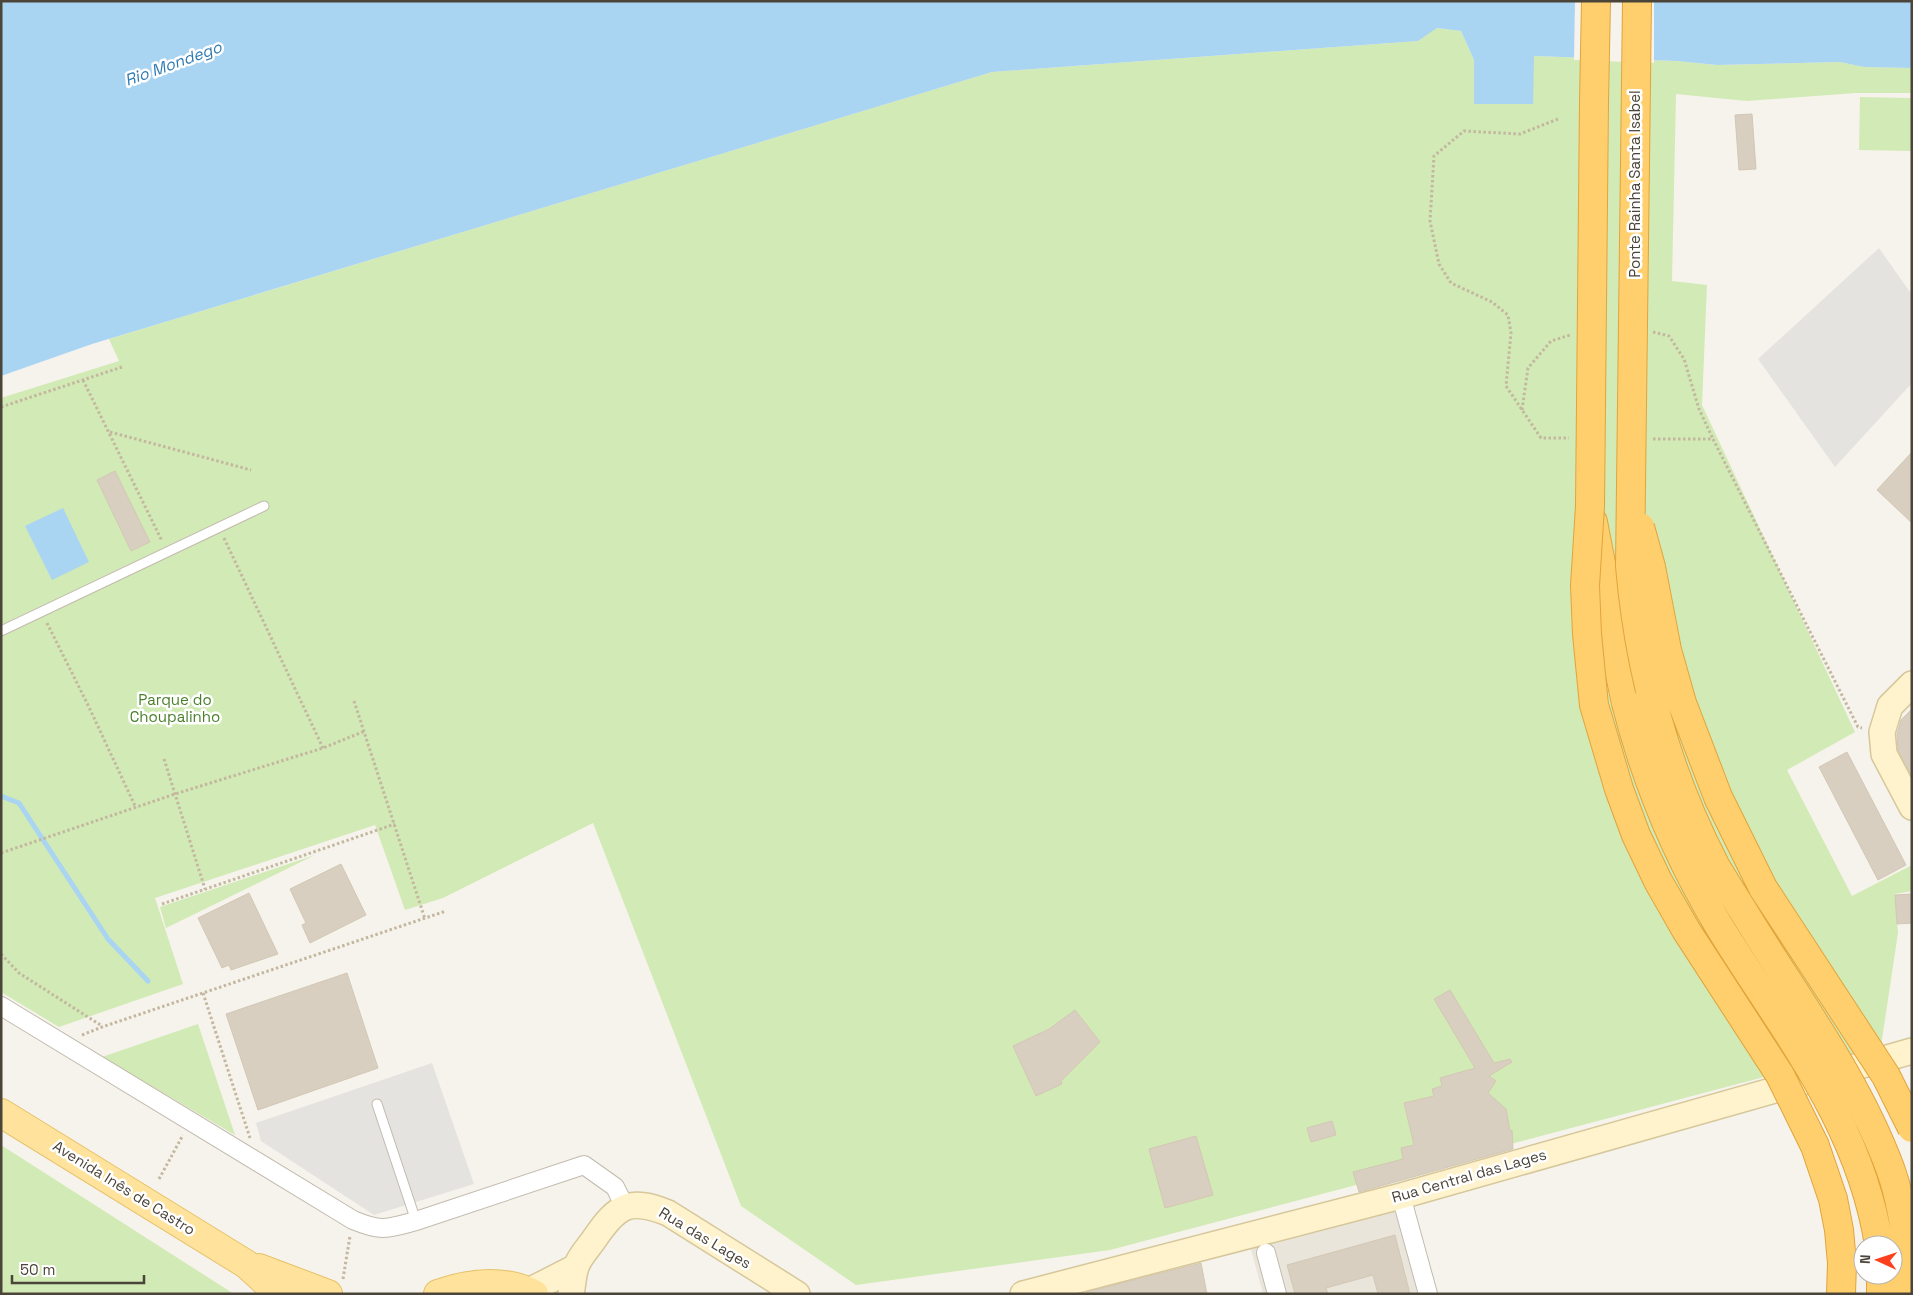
<svg xmlns="http://www.w3.org/2000/svg" width="1913" height="1295" font-family="'Space Grotesk',sans-serif">
<style>
.residential{fill:#eae5da}
.green{fill:#d2eab5}
.parking{fill:#e5e3e0}
.water{fill:#a9d4f2}
.pier{fill:#f6f3ec}
.lines{fill:none;stroke-linecap:round;stroke-linejoin:round}
.stream{stroke:#a9d4f2;stroke-width:5}
.building{fill:#d8cfc1;stroke:#d3c7b4}
.lane-casing{stroke:#c2bbae;stroke-width:11}
.street-casing{stroke:#c2bbae;stroke-width:20}
.secondary-casing{stroke:#d6c79b;stroke-width:28}
.primary-casing{stroke:#e6c16a;stroke-width:30}
.highway-casing{stroke:#e0a43c;stroke-width:30}
.path{stroke:#c4b79f;stroke-width:3;stroke-dasharray:2.5 2.5;stroke-linecap:butt}
.lane{stroke:#fff;stroke-width:9}
.street{stroke:#fff;stroke-width:18}
.secondary{stroke:#fff3cd;stroke-width:25}
.primary{stroke:#ffe39c;stroke-width:28}
.highway{stroke:#ffcf6e;stroke-width:28}
.highway-bridge-casing{stroke:#e0a43c;stroke-width:30;stroke-linecap:butt}
.highway-bridge{stroke:#ffcf6e;stroke-width:28}
.labels{text-anchor:middle;stroke-width:5;stroke-linejoin:round;paint-order:stroke}
.street-label{font-size:15px;fill:#4b4439;stroke:#fff}
.park-label{font-size:15px;fill:#4a7f2a;stroke:#fff}
.water-label{font-size:16px;font-style:italic;fill:#2e7ab2;stroke:#fff}
</style>
<rect width="100%" height="100%" fill="#f6f3ec"/>
<!-- residential -->
<path class="residential" d="M1408 1202 1433 1294H1263L1250 1246Z"/>
<!-- green -->
<path class="green" d="M1436 28 1461 31 1474 60V103L1534 56 1677 61 1717 65 1840 62 1864 67 1912 68V93H1856L1747 101 1676 94 1672 281 1707 285 1702 405 1855 732 1787 770 1852 896 1912 865V891L1895 894 1898 933 1881 1046 1110 1250 856 1285 741 1206 593 823 443 898 405 910 375 825 155 898 183 984 59 1027 1 992V398L119 361 109 339 992 72 1418 41Z
M1860 97 1912 98V151L1859 150Z
M315 855 166 928 160 907Z
M198 1024 235 1135 102 1057Z
M1 1145 234 1294H1Z"/>
<!-- parking -->
<path class="parking" d="M1879 248 1910 292 1912 291V383L1835 467 1758 359Z
M432 1063 474 1184 374 1215 261 1141 256 1123Z"/>
<!-- water -->
<path class="water" d="M1 1H1912V68L1864 67 1840 62 1717 65 1677 61 1534 56 1533 104H1474V60L1461 31 1437 28 1418 41 992 72 92 344 1 376Z
M63 508 89 562 52 580 25 526Z"/>
<!-- pier -->
<path class="pier" d="M1575 1H1654V63L1574 60Z"/>
<g class="lines">
<!-- stream -->
<path class="stream" d="M1 796 19 803 108 939 148 981"/>
</g>
<!-- building -->
<path class="building" d="M1752 114 1756 169 1739 170 1735 115Z
M1912 452V523L1877 490Z
M115 471 150 542 131 551 97 480Z
M1912 709V776L1898 750 1897 734 1901 720Z
M1847 752 1906 865 1878 880 1819 767Z
M341 864 366 915 310 943 302 925 306 923 290 889Z
M249 893 278 954 231 970 229 965 222 968 198 918Z
M1912 894V923L1897 924 1895 895Z
M347 973 378 1068 258 1110 226 1014Z
M1450 990 1494 1063 1510 1059 1512 1062 1489 1076 1496 1081 1488 1093 1506 1109 1510 1131 1512 1130 1513 1149 1359 1192 1353 1172 1403 1159 1401 1148 1414 1145 1404 1103 1434 1096 1432 1089 1442 1086 1440 1078 1475 1068 1434 999Z
M1075 1010 1100 1042 1061 1081 1062 1084 1036 1096 1013 1046 1049 1029Z
M1332 1121 1336 1135 1311 1142 1307 1128Z
M1196 1136 1213 1195 1165 1208 1149 1149Z
M1395 1235 1410 1294H1378L1373 1275 1326 1288 1328 1294H1295L1287 1265Z
M1201 1263 1207 1294H1087L1086 1292Z"/>
<g class="lines">
<defs>
<path id="lane" d="M1 631 264 506
M377 1104 416 1221"/>
<path id="street" d="M1 1006 353 1220C382 1232 386 1229 416 1221L584 1165 615 1187 625 1207
M1401 1196 1428 1294
M1266 1253 1277 1294"/>
<path id="secondary" d="M1912 684 1890 706 1882 732 1884 754 1912 807
M529 1291 576 1267
M571 1294C573 1285 573 1275 576 1267 579 1257 589 1247 595 1238 617 1206 629 1197 668 1213L797 1294
M1023 1294 1401 1196 1912 1051"/>
<path id="primary" d="M1 1113 246 1264 279 1294
M259 1268 328 1294
M438 1294C469 1283 504 1279 534 1294"/>
<path id="highway" d="M1594 102 1596 1
M1593 522 1603 574 1611 632 1626 703
M1881 1294V1275
M1909 1294V1261"/>
</defs>
<!-- lane casing -->
<use href="#lane" class="lane-casing"/>
<!-- street casing -->
<use href="#street" class="street-casing"/>
<!-- secondary casing -->
<use href="#secondary" class="secondary-casing"/>
<!-- primary casing -->
<use href="#primary" class="primary-casing"/>
<!-- highway casing -->
<use href="#highway" class="highway-casing"/>
<!-- path -->
<path class="path" d="M1558 119 1520 134 1464 131 1434 156 1430 221 1439 264 1451 283 1492 302 1508 315 1511 333 1506 386 1541 438H1569
M1653 332 1669 336 1684 359 1699 409 1713 439
M83 380 162 541
M1 407 122 367
M1522 410 1528 368 1551 341 1570 335
M110 432 251 470
M1653 439H1713L1858 727 1862 728
M224 538 323 748
M47 623 88 705 136 808
M354 701 425 919
M164 759 205 889
M1 853 175 794 323 748 365 731
M162 904 395 824
M1 954 19 973 102 1026
M203 993 250 1138
M82 1035 102 1027 446 911
M159 1179 183 1135
M343 1279 350 1236"/>
<!-- lane -->
<use href="#lane" class="lane"/>
<!-- street -->
<use href="#street" class="street"/>
<!-- secondary -->
<use href="#secondary" class="secondary"/>
<!-- primary -->
<use href="#primary" class="primary"/>
<!-- highway -->
<use href="#highway" class="highway"/>
<defs>
<path id="highway-bridge" d="M1637 1 1630 566C1639 672 1666 770 1715 865 1725 882 1736 899 1747 917 1797 999 1856 1077 1890 1168 1901 1198 1905 1230 1909 1261
M1594 102 1590 506 1585 586 1587 634 1594 705 1619 789 1636 835 1658 881 1686 930 1780 1075 1815 1146 1833 1199 1839 1230 1842 1263 1841 1294
M1640 527 1651 567 1667 650 1682 703 1718 797 1763 888 1886 1076 1912 1128
M1626 703C1646 782 1677 856 1719 926 1782 1029 1860 1121 1879 1245"/>
</defs>
<!-- highway-bridge casing -->
<use href="#highway-bridge" class="highway-bridge-casing"/>
<!-- highway-bridge -->
<use href="#highway-bridge" class="highway-bridge"/>
</g>
<g class="labels">
<!-- street labels -->
<g class="street-label">
<text transform="translate(1635 184) rotate(-90)" y="5">Ponte Rainha Santa Isabel</text>
<text transform="translate(1469 1176) rotate(-16)" y="5">Rua Central das Lages</text>
<text transform="translate(124 1188) rotate(32)" y="5">Avenida Inês de Castro</text>
<text transform="translate(705 1238) rotate(31)" y="5">Rua das Lages</text>
</g>
<!-- park labels -->
<g class="park-label">
<text x="175" y="705">Parque do<tspan x="175" dy="17">Choupalinho</tspan></text>
</g>
<!-- water labels -->
<g class="water-label">
<text transform="translate(173 63) rotate(-20)" y="6">Rio Mondego</text>
</g>
</g>
<!-- border -->
<rect width="1913" height="1295" fill="none" stroke="#4b4439" stroke-width="5"/>
<!-- north arrow -->
<g transform="translate(1878 1260) rotate(273)"><circle r="24" fill="#ffffff" stroke="#b7b4b0"/>
<path d="M0-4L9 19L0 12L-9 19Z" fill="#fc3f1d"/>
<text y="-8" font-size="14" font-weight="bold" text-anchor="middle" fill="#4b4439">N</text>
</g>
<!-- scale -->
<path d="M12 1275v8h132v-8" fill="none" stroke="#4b4439" stroke-width="2.5"/>
<text x="20" y="1275" font-size="15" fill="#4b4439" stroke="#ffffff" stroke-width="4" paint-order="stroke">50 m</text>
</svg>
